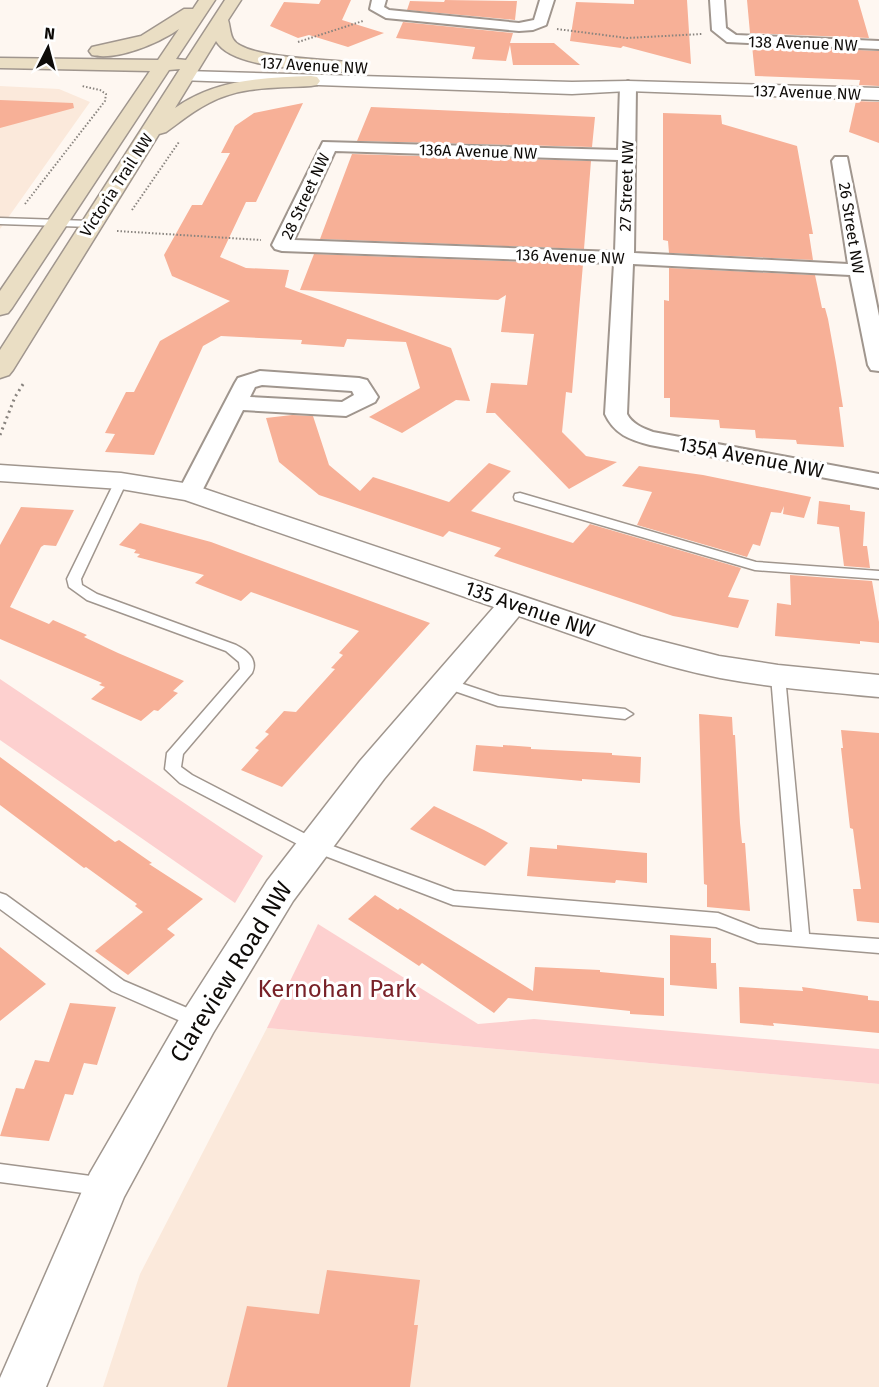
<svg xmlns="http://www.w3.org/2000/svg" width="879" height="1387" font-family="'Fira Sans',sans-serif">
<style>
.built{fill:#fbe9db}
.green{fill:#fdd0cf}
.building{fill:#f7b097}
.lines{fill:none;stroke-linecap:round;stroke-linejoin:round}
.service-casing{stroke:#a0968e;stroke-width:3}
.minor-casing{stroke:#a0968e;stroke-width:4}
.tertiary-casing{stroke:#a0968e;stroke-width:3}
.secondary-casing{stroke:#a0968e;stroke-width:3}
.path-far1{stroke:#88837e;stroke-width:2;stroke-dasharray:1.5 2;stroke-linecap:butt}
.path{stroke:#88837e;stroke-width:3;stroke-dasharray:2 4;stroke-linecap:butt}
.service{fill:#fff;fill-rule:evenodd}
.minor{fill:#fff;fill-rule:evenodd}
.tertiary{fill:#fff;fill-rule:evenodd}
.secondary{fill:#eadec4;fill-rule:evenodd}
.labels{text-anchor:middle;stroke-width:6;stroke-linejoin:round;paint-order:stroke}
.far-street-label{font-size:16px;fill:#0e0b08;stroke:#fff}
.street-label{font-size:20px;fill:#0e0b08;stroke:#fff}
.near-street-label{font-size:24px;fill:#0e0b08;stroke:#fff}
.near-park-label{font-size:24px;fill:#782128;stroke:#fff}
</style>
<rect width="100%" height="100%" fill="#fef7f1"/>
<!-- built -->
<path class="built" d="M0 86 59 89 90 102 0 229Z
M267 1028 879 1084V1387H103L140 1274Z"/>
<!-- green -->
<path class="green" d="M0 679 263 856 235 903 0 740Z
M318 924 478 1024 534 1019 879 1049V1084L267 1028Z"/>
<!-- building -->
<path class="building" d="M321 0H351L342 20 384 33 348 47 309 35 298 38 270 26 284 2 319 4Z
M445 0 517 1 515 20 407 10 410 1 444 2Z
M634 0H687L691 64 623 46 621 48 570 41 576 2 634 4Z
M747 0H858L869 38 750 33Z
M403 22 513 33 510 43H554L580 65H513L510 45 506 61 472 59 475 47 396 38Z
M752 45 879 51V86L859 85 860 80 755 76Z
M0 100 73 103 74 108 0 128Z
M856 101 879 102V143L849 132Z
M303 103 256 202H246L220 257 246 268 289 270 285 287 451 348 470 401 456 400 402 433 369 417 420 388 406 342 347 339 344 347 301 344 302 340 221 336 203 346 154 455 105 452 115 434 105 433 126 392H134L160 341 230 301 172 276 164 255 192 205H202L230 153H221L235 126 254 113Z
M371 107 595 117 592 147 357 141Z
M663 113 721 115 722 124 797 146 813 234H809L813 260 669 253 668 241 663 240Z
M352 154 591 161 584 249 320 239Z
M314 254 583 264 572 393 566 392 562 432 586 456 617 462 569 489 495 413H486L491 383 527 385 534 334 501 332 506 295 498 300 300 290Z
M669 268 815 275 822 308H825L828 319 836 363 843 407H839L844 447 797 444 796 440 756 438 755 430 720 428 719 420 670 417V398H664V300L669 301Z
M292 415 313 416 329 465 360 491 373 477 449 502 489 463 511 471 471 511 573 543 590 524 741 568 728 597 749 600 738 628 673 616 494 556 501 548 449 531 443 537 319 495 279 462 266 418Z
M639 466 703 475 811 497 804 518 783 514 784 506 781 513 771 512 760 546 753 544 747 557 637 525 652 492 622 486Z
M819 501 850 505V510L865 512 863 546H867L870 568 844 566 839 527 817 524Z
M21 507 74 510 56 546 44 545 41 547 10 607 49 624 53 620 87 635 84 637 118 653 184 681 173 691 178 693 158 711 154 710 141 721 91 699 105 687 99 685 102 683 0 639V545Z
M140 523 211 542 430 623 282 787 241 770 259 750 255 748 269 734 265 732 284 711 296 712 335 669 331 668 343 655 339 653 359 631 251 592 241 601 195 583 204 575 137 557 140 554 134 553 136 550 119 545Z
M790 575 872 581 879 622V643L860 641V644L775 636 777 603 791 605Z
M699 714 732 717 733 735H735L740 823 742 843H745L750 911 707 907V885L704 884Z
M841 730 879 733V923L857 921 853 889H861L853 829 850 828 841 748H843Z
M476 745 503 747V745L531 747V749L612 753V755L641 757 640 783 582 779V781L473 771Z
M0 757 115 842 119 840 152 863 149 864 203 899 167 929 175 935 128 975 95 951 143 912 135 906 137 904 86 867 84 868 0 805Z
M434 806 484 830 508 843 485 866 410 829Z
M557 845 647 853V883L616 880 615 883 527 876 530 847 557 849Z
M375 895 398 910 400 908 533 991 535 967 600 970V972L664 978V1016L630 1014V1011L508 998 494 1013 422 963 419 966 348 919Z
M670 935 711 938V963H716L717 989 670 985Z
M0 947 46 984 0 1021Z
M739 987 803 991 802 987 868 996V1000L879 1001V1033L773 1023 774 1026 740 1023Z
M70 1003 116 1007 97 1065 84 1063 73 1095 65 1094 49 1141 0 1136 16 1088 24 1089 35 1060 49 1062Z
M327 1270 420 1280 414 1325H418L410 1387H227L247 1306 319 1314Z"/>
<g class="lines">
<defs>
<path id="service" d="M0 218 91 221 96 224 91 227 0 224Z
M121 477 127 481 81 579 82 585 97 594 236 645C248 651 258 660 252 673L183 754 181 767 192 775 319 841 454 891 718 913 759 929 792 932 771 676 778 671 785 676 809 934 879 939V953L758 943 716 927 453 905 307 849 180 783 165 769 167 753 240 669 239 662 226 651 87 600 69 587 67 579 115 481Z
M520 493 756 562 879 571V579L755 570 515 500 514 497 515 494Z
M445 678 499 696 625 709 633 714 625 719 498 706 440 686 438 683Z
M0 893 6 895 124 981 206 1016 208 1021 206 1026 199 1029 192 1026 112 991 0 909Z
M0 1164 106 1178 113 1180 116 1187 113 1194 106 1196 0 1182Z"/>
<path id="minor" d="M372 0H386L384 7 389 10 519 23 534 20 540 0H554L546 25 533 30 519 31 386 18 370 9Z
M710 0H724L726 28 736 35 879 41V49L727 42 712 30Z
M628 81 636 86 634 253 848 264 832 161 835 157H847L879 316V371L871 370 868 365 850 275 633 264 627 414C632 424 643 428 653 432L879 474V488L650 445C630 440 614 434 605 414L614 263 282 251 275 249 272 245 323 142 618 150 620 86ZM335 151 618 160 615 252 294 240Z
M260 371 359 378 367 380 378 397 375 402 346 416 243 410 199 497 190 499 181 497 178 492 235 383 238 378ZM262 385 352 391 354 395 342 402 250 397 255 387Z"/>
<path id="tertiary" d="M185 71 572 82 628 81 879 88V100L628 91 572 94 179 80 176 76 179 72Z
M0 465 121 473 190 484 641 636 719 656 778 665 879 675V697C826 692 773 688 720 678 652 665 585 639 519 616L384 779 293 901 213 1033 124 1197 46 1387H0V1378L90 1173 185 1009 267 881 360 761 494 607 185 500 121 489 0 481Z"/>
<path id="secondary" d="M199 0H215L176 59 186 60 225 0H241L228 20C230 26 230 34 233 39 243 58 325 59 347 62L353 63 356 67 353 71 347 72C316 69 232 70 216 41L175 108C216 79 262 78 311 76L317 77 320 81 317 85 311 86C277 88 240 86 209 103 193 111 180 122 166 132L159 134 13 370 9 375 0 378V350L180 69 169 70 12 308 8 313 0 315V291L150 71 0 68V58L158 60 179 29C159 43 117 61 92 55L89 51 92 47 141 36 184 9H193Z"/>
</defs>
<!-- service casing -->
<use href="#service" class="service-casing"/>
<!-- minor casing -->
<use href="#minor" class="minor-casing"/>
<!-- tertiary casing -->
<use href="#tertiary" class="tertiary-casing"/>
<!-- secondary casing -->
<use href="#secondary" class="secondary-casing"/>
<!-- path-far1 -->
<path class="path-far1" d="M557 29 627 38 702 34
M298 42 363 21
M25 204 105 101 106 94 100 90 82 86
M132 210 179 142
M117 231 261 240"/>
<!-- path -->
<path class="path" d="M0 435 15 397 25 381"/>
<!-- service -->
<use href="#service" class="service"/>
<!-- minor -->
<use href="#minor" class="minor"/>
<!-- tertiary -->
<use href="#tertiary" class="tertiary"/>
<!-- secondary -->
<use href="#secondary" class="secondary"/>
</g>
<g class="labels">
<!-- far-street labels -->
<g class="far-street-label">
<text transform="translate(803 43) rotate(2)" y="6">138 Avenue NW</text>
<text transform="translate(314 65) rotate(3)" y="6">137 Avenue NW</text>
<text transform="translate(807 92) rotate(2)" y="6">137 Avenue NW</text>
<text transform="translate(478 151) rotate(2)" y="6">136A Avenue NW</text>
<text transform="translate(116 185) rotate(-57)" y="6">Victoria Trail NW</text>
<text transform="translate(626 186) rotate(-88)" y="6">27 Street NW</text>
<text transform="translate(305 196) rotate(-65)" y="6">28 Street NW</text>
<text transform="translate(852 228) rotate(81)" y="6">26 Street NW</text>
<text transform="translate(570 256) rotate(2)" y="6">136 Avenue NW</text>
</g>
<!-- street labels -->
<g class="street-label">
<text transform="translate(751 457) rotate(11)" y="7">135A Avenue NW</text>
<text transform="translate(530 609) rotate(19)" y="7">135 Avenue NW</text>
</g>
<!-- near-street labels -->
<g class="near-street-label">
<text transform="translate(231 972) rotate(-58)" y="8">Clareview Road NW</text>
</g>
<!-- near-park labels -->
<g class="near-park-label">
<text x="337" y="997">Kernohan Park</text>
</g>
</g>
<!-- north arrow -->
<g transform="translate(48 48) rotate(6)" stroke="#ffffff" stroke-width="4.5" paint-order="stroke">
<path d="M0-4.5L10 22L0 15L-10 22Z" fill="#0e0b08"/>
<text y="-9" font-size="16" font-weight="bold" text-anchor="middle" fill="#0e0b08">N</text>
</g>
</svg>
